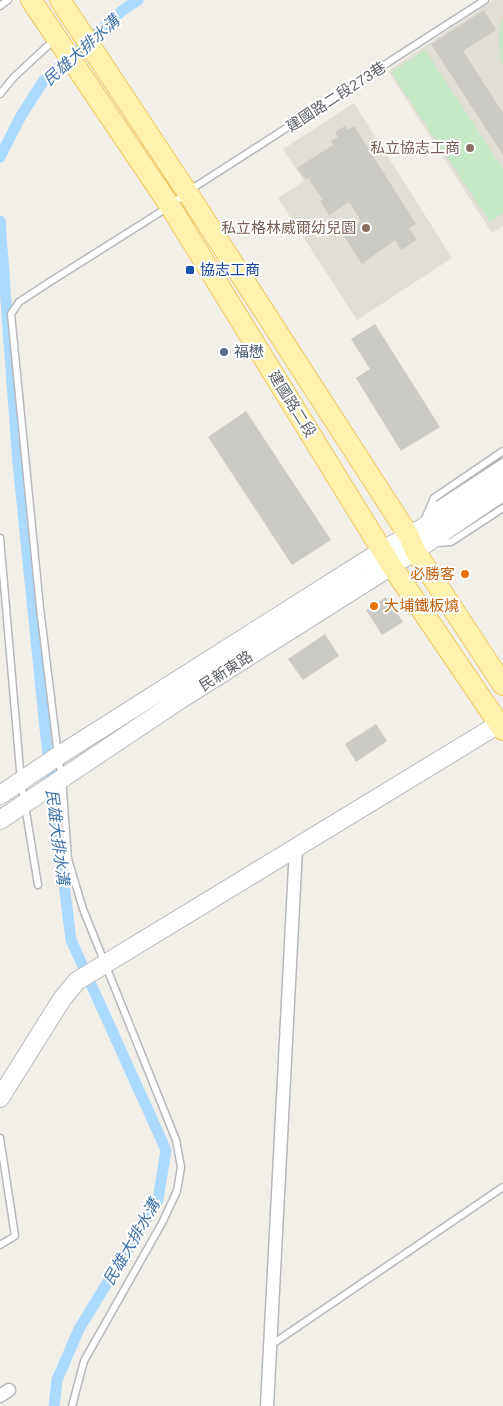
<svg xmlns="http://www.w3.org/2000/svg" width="503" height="1406" font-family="Helvetica,'Noto Sans TC',sans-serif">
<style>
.education{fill:#e1ded6}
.green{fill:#c5e8c5}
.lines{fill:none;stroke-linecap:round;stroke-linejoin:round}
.canal{stroke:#aadaff;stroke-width:11}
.building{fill:#cccac5}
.lane-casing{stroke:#b5b8bc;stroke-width:9}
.street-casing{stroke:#b5b8bc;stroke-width:15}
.secondary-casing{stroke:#b6babf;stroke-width:20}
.primary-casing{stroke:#f2c960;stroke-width:22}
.lane{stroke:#fff;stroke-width:6}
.street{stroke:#fff;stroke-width:12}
.secondary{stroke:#fff;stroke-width:18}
.primary{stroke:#fff2af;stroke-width:20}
.education-dot{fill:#8d6e63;stroke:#fff;stroke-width:2}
.transit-dot{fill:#1a4fb4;stroke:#fff;stroke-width:2}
.service-dot{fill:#5c6f8a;stroke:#fff;stroke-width:2}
.food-dot{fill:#e8710a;stroke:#fff;stroke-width:2}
.labels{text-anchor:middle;stroke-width:4;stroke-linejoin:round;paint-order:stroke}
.street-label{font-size:15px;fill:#5f6368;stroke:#fff}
.education-label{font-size:15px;fill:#785e54;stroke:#fff;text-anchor:end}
.transit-label{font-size:15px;fill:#164399;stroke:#fff;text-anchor:start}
.service-label{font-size:15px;fill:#4e5e75;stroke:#fff;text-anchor:start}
.food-label{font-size:15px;fill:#c56008;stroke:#fff;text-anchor:end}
.water-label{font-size:16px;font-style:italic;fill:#4174aa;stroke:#fff}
</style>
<rect width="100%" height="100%" fill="#f1efe8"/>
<!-- education -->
<path class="education" d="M493 0H503V226L492 233 388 71Z
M354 103 452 258 357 320 278 198 304 181 283 149Z"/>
<!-- green -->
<path class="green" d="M503 18V66C498 50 496 34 503 18Z
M425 50 503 169V213L490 222 391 72Z"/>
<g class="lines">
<!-- canal -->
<path class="canal" d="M0 157 21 116 44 80 123 10 138 0
M0 221 18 463 46 738 71 940 166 1150 158 1200 79 1329 57 1380 54 1406"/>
</g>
<!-- building -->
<path class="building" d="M484 10 496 30 463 51 503 113V155L431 44Z
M345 126 348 130 354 126 416 224 409 228 417 240 401 250 395 240 362 264 342 233 361 221 349 202 329 215 320 201 323 200 308 178 306 180 297 168 333 145 331 141 338 137 335 132Z
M375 324 440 427 401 451 356 378 370 369 351 339Z
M246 411 331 540 292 565 208 437Z
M386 597 403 622 382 635 366 610Z
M325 634 339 656 303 680 288 659Z
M376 724 387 741 356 762 345 744Z"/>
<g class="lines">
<defs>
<path id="lane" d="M0 6 8 0
M0 94 14 77 55 39
M430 515 437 505 503 462
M424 521 434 498 503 451
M0 538 21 781 38 885
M436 543 451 542 503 508
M0 1138 15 1236 0 1245
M271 1345 503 1187
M72 1406 84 1361 162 1223 177 1191 181 1167 176 1140 83 909 68 859 62 778 58 756 40 608 11 314 19 302 48 283 170 206 187 192 485 0"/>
<path id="street" d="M0 1396 9 1390
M267 1406 296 848"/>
<path id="secondary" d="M0 795 58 756 383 550 421 529 503 474
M0 820 178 701 415 551 503 491
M0 1098 62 999 77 981 499 724"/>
<path id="primary" d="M31 0 170 206 391 565 503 730
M60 0 187 192 409 536 415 551 503 685"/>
</defs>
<!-- lane casing -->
<use href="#lane" class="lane-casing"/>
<!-- street casing -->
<use href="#street" class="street-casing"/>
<!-- secondary casing -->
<use href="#secondary" class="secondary-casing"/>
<!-- primary casing -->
<use href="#primary" class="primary-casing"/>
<!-- lane -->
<use href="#lane" class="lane"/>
<!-- street -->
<use href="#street" class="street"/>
<!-- secondary -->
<use href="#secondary" class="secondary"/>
<!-- primary -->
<use href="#primary" class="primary"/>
</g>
<!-- markers -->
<g class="education-dot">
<circle cx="470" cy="148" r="5"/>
<circle cx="366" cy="228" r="5"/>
</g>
<rect class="transit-dot" x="185" y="265" width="10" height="10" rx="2.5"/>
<circle class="service-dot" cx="224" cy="352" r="5"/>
<g class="food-dot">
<circle cx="465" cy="574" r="5"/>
<circle cx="374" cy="606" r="5"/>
</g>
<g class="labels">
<!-- street labels -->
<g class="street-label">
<text transform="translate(336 97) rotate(-33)" y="5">建國路二段273巷</text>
<text transform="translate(292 404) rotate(58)" y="5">建國路二段</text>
<text transform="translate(226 671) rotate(-33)" y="5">民新東路</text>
</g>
<!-- education labels -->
<g class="education-label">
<text x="460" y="153">私立協志工商</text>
<text x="356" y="233">私立格林威爾幼兒園</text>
</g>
<!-- transit labels -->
<g class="transit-label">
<text x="200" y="275">協志工商</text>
</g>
<!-- service labels -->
<g class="service-label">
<text x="234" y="357">福懋</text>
</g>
<!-- food labels -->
<g class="food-label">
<text x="455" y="579">必勝客</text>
<text x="384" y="611" text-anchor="start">大埔鐵板燒</text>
</g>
<!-- water labels -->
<g class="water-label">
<text transform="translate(81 50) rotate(-42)" y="6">民雄大排水溝</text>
<text transform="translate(58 837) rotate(83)" y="6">民雄大排水溝</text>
<text transform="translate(131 1242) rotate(-60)" y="6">民雄大排水溝</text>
</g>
</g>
</svg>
